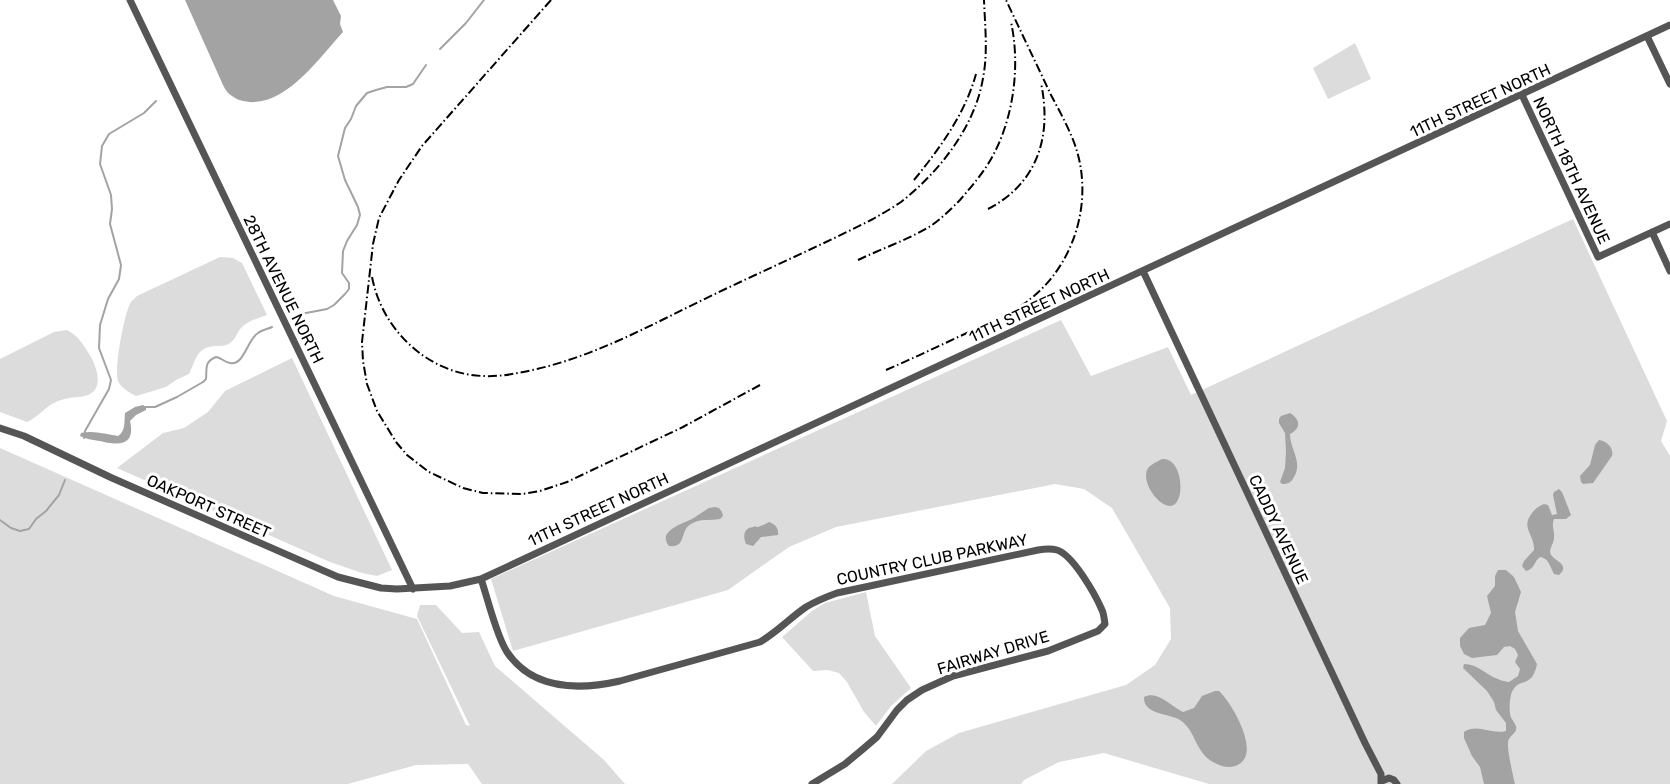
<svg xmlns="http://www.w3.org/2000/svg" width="1670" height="784" font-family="Rubik,sans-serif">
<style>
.green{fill:#dcdcdc}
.water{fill:#a3a3a3}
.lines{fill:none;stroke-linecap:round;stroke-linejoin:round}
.stream{stroke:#a3a3a3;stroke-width:2}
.minor{stroke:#555;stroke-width:7}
.rail{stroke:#000;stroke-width:2;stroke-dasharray:9 3 1.5 3;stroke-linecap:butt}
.labels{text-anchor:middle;stroke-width:6;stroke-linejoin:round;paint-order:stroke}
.street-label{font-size:16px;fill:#000;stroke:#fff}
</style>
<rect width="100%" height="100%" fill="#fff"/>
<!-- green -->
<path class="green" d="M1355 43 1371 79 1328 99 1313 68Z
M1573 219 1667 421 1661 441 1670 456V784H1209L1104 753 1059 762 1024 780 1021 784H892L926 751 959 733 1126 685 1155 665 1171 639 1170 608 1112 508 1084 489 1055 484 836 527 789 547 728 590 513 651 491 579 1061 320 1091 376 1168 347 1191 395Z
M220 257 233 258 242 263 267 315C258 318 248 321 241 328 237 332 236 339 230 343 226 346 221 346 216 346 197 346 196 360 189 374L176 380 166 387 136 396C130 393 121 388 118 381 114 369 124 313 131 302 133 300 135 298 137 296Z
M67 330C78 335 85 347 91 357 98 370 104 391 85 396 74 398 65 397 54 403 44 408 37 418 27 422L0 412V359L54 332Z
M292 358 392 570 377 576 362 573 330 562 117 468 163 433 184 428 208 412 225 391Z
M0 448 334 596 417 619 466 725 470 726 417 616 420 605H436L462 633 479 632 495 666 604 760 625 784H482L468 764 416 765 348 784H0Z
M866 592 875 636 911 688 891 706 876 726 864 712 847 682 839 673 828 670 813 671 782 637 812 611 825 603Z"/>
<!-- water -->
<path class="water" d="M185 0H333L341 16 340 24 343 32C320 57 287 105 249 102 243 101 237 100 232 96 228 94 225 89 223 85Z
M143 405 146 407V410L136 415 130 421C135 443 123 446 104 442 96 440 88 440 80 436L81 433C93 430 106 434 118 436 126 431 124 421 125 413L135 407Z
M1290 413C1301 420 1301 428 1290 434 1290 449 1303 462 1294 477 1291 483 1288 484 1282 484L1280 482 1285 468 1286 452 1285 433 1279 423V419L1281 416Z
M1599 440C1607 441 1614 448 1612 456L1593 483 1583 484 1581 482 1580 476 1590 465 1595 445Z
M1162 459C1184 457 1186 506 1170 506 1157 505 1142 482 1147 470 1150 464 1157 462 1162 459Z
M1559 489 1562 492 1571 515 1566 519H1554C1551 527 1555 531 1554 538 1554 542 1550 548 1550 552 1551 561 1572 563 1559 575L1554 574C1550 567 1549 558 1540 557 1534 561 1535 569 1526 571L1522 566 1524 561 1534 550C1535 535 1520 528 1532 513 1536 508 1539 506 1544 504L1548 505 1552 515 1557 514 1553 495 1554 492Z
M715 507 719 508 722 512 723 516 720 519C710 521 700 518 691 524 679 531 687 548 669 546 657 531 682 524 692 519 698 515 703 512 709 508Z
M769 522C775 524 779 528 778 535L761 537 753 546 746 544C743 537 743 528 753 527 755 526 757 527 758 527 762 526 765 524 769 522Z
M1498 570H1506L1514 577 1521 592 1515 612 1518 631 1537 664C1532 689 1520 677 1513 690 1510 694 1509 707 1510 713 1510 718 1514 721 1516 726 1518 733 1509 735 1508 742 1507 749 1513 776 1515 784H1484L1480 767 1472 756 1464 738V732C1477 723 1492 735 1506 731V723L1496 710 1494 702 1487 691 1463 668 1464 664C1478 664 1486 675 1498 679 1502 681 1505 681 1509 682L1518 676 1520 669 1515 662 1518 655 1515 649 1510 646 1504 647 1497 655 1472 658 1464 654 1460 646V638L1469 628 1485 625 1491 613 1487 596 1495 586V576Z
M1215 691H1219C1232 703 1264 757 1235 766 1229 768 1223 767 1217 764 1194 754 1197 731 1180 720 1169 713 1143 715 1144 697 1158 690 1170 706 1183 712L1194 708 1202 696Z"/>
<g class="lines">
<!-- stream -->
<path class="stream" d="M440 49 466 23 484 0
M301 314 327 309 334 305 345 294 349 289V283L342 273 343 251 347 241 357 225 360 215 358 207 345 180 338 156 345 128 351 119 356 106 367 93 376 90 387 87H406L413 84 426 65
M144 407H155L177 397 203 382 206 379C207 368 204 362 216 357 222 358 224 362 230 363 244 366 247 340 258 333 262 330 268 329 272 327
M84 438 85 431 109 389 111 380 99 348 100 325 108 299 119 279 121 265 110 224 112 209 111 195 100 164 102 146 109 134 144 113 156 101
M0 520 11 528 20 531 29 529 36 519 46 511 59 495 65 480"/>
<!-- minor -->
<path class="minor" d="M130 0 413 589
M1647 36 1670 84
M1522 95 1598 257 1670 224
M1652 232 1670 271
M1143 271 1365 743 1381 774V784
M0 428 24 436 112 478 338 577 381 588 397 589 450 586 481 579 1670 25
M481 579C488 599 496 635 507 652 533 691 580 690 620 681L760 642C777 632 790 618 806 607 816 601 826 597 837 593L1038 550C1044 549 1050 548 1057 550 1073 555 1095 594 1102 610 1104 614 1104 619 1105 624L1098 631 1048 651 953 676 922 690 907 700 897 710 877 737 863 749 845 764 812 784
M1382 781 1389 778 1394 780 1397 784"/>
<!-- rail -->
<path class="rail" d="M551 0 422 146 399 180 379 218 373 244 362 342 363 361 367 384 377 411 396 442 407 455 429 472 463 488 483 493 522 494 540 491 567 482 683 427 760 385
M914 180C940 148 965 114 976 74
M988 209C1038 183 1052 136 1041 83
M858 260C881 249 907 240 929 227 940 220 951 209 960 200 970 188 980 177 988 164 1013 124 1021 68 1011 22
M372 277C377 303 390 326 409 344 429 363 455 375 483 376 501 377 519 373 537 369 601 354 658 321 717 293 769 268 822 245 873 219 882 214 892 208 901 202 939 172 975 127 983 78 988 53 985 26 984 0
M886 370C914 358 941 345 969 332 988 323 1008 315 1025 303 1073 269 1094 204 1076 148 1070 130 1060 112 1051 95 1036 63 1021 32 1006 0"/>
</g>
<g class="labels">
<!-- street labels -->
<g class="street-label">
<text transform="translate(1480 100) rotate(-25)" y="6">11TH STREET NORTH</text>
<text transform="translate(1572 170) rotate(65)" y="6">NORTH 18TH AVENUE</text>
<text transform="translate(284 289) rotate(64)" y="6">28TH AVENUE NORTH</text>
<text transform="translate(1039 305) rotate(-25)" y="6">11TH STREET NORTH</text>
<text transform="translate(209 506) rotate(24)" y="6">OAKPORT STREET</text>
<text transform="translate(598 509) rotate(-25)" y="6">11TH STREET NORTH</text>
<text transform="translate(1279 529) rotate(65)" y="6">CADDY AVENUE</text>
<text transform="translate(932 559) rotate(-12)" y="6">COUNTRY CLUB PARKWAY</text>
<text transform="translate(993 652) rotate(-17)" y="6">FAIRWAY DRIVE</text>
</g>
</g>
</svg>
